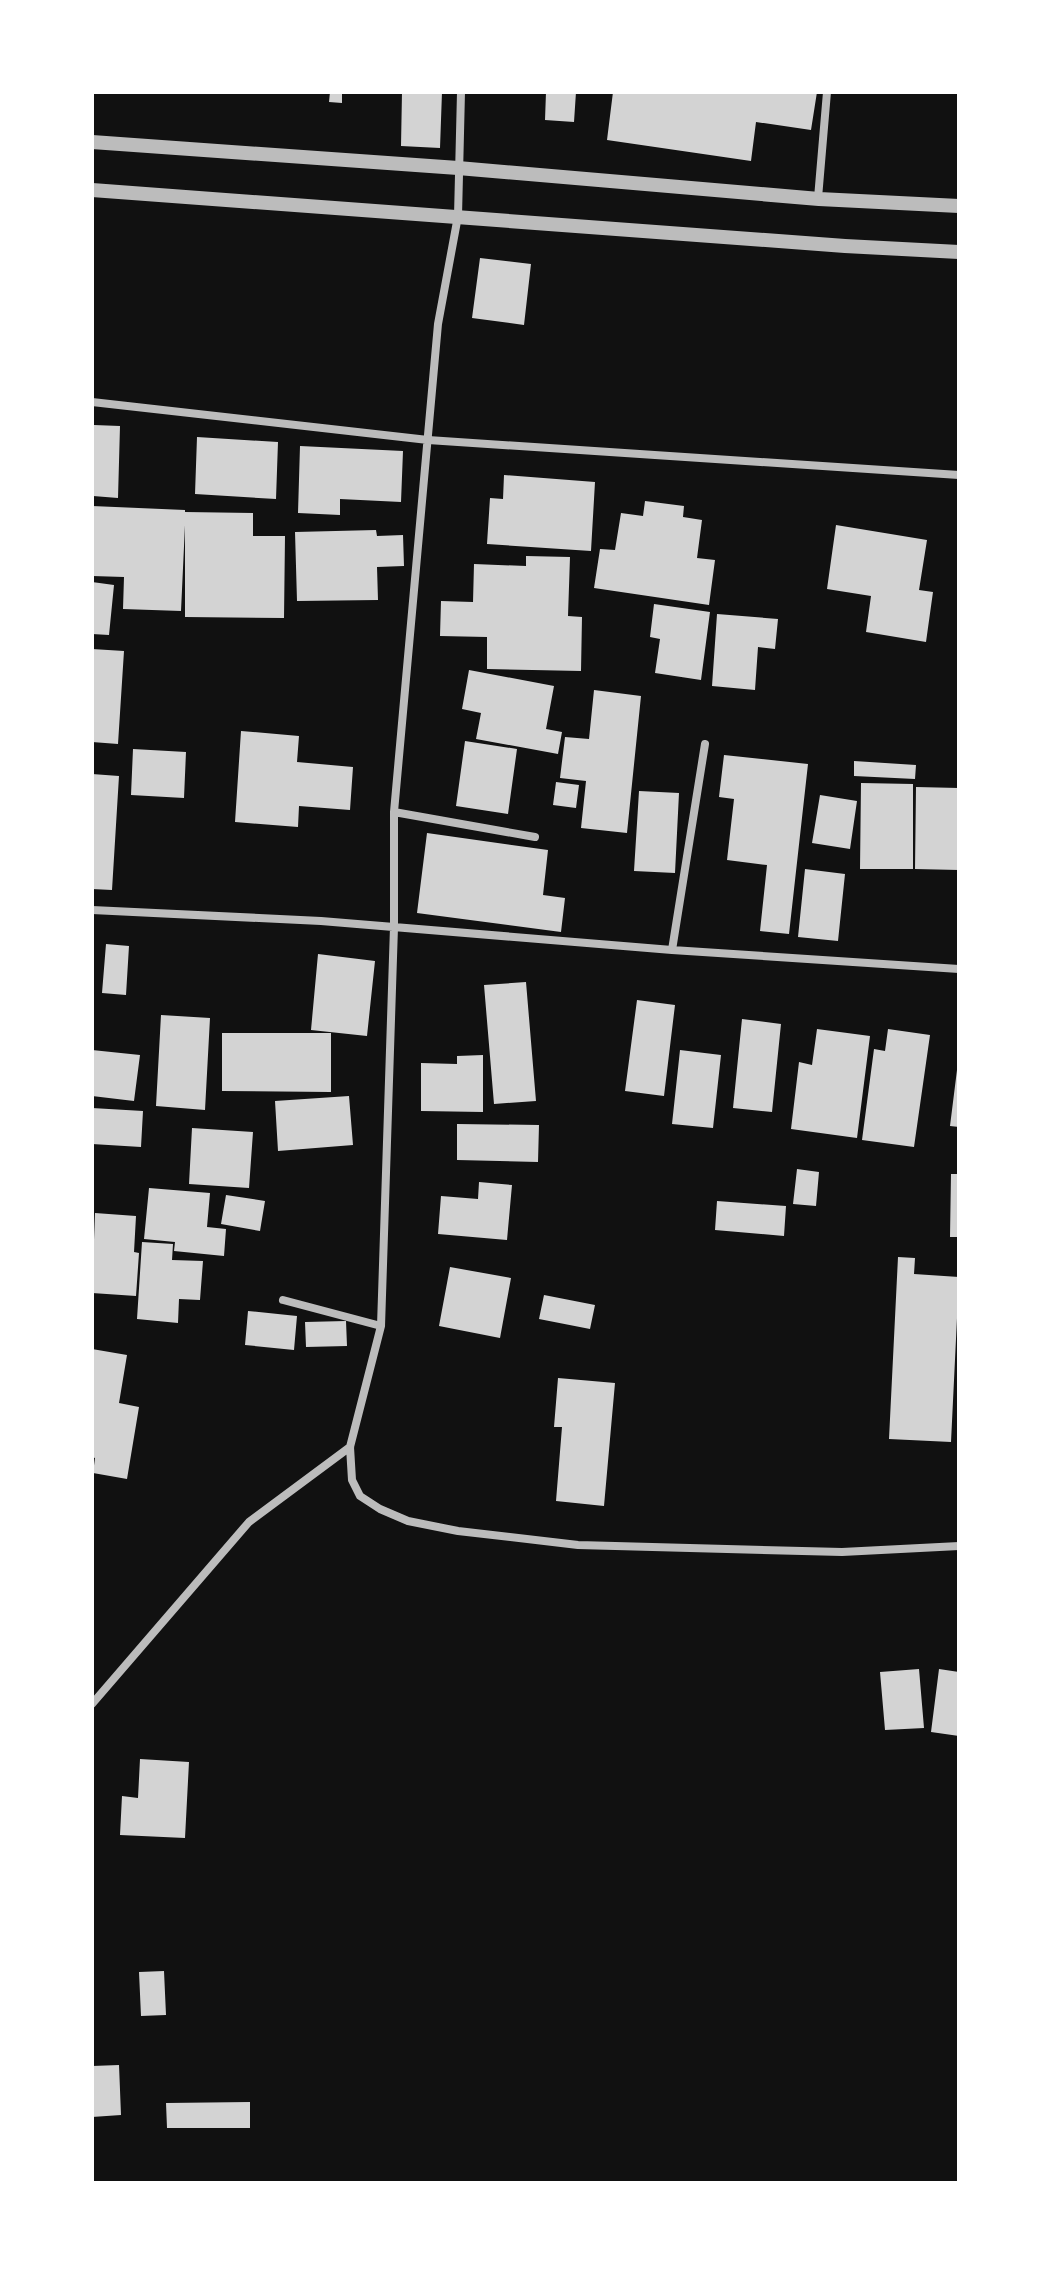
<svg xmlns="http://www.w3.org/2000/svg" width="1051" height="2275" font-family="'Fira Sans',sans-serif">
<style>
.building{fill:#d3d3d3}
.lines{fill:none;stroke-linecap:round;stroke-linejoin:round}
.minor{stroke:#bcbcbc;stroke-width:8}
.tertiary{stroke:#bcbcbc;stroke-width:14}
</style>
<rect width="100%" height="100%" fill="#111"/>
<!-- building -->
<path class="building" d="M330 92H342V103L329 102Z
M402 92H442L440 148 401 146Z
M546 92H576L574 122 545 120Z
M613 92H817L811 130 756 122 751 161 607 140Z
M480 258 531 264 524 325 472 318Z
M94 425 120 426 118 498 93 496Z
M197 437 278 442 276 499 195 494Z
M300 446 403 451 401 502 340 499V515L298 513Z
M504 475 595 482 591 551 487 544 490 498 503 499Z
M645 501 684 506 683 517 702 520 697 558 715 560 709 605 594 588 600 549 615 550 621 513 643 516Z
M92 506 185 510V512L253 513V536H285L284 618 185 617V525L181 611 123 609 124 577 92 576Z
M836 525 927 540 919 590 933 592 926 642 866 632 871 596 827 589Z
M376 530 377 536 403 535 404 566 377 567 378 600 297 601 295 532Z
M526 556 570 557 568 616 582 617 581 671 487 669V637L440 636 441 601 473 602 474 564 526 566Z
M92 582 114 585 109 635 92 634Z
M654 604 710 612 701 680 655 673 660 639 650 637Z
M717 614 778 619 775 649 758 647 755 690 712 686Z
M92 649 124 651 118 744 92 742Z
M469 670 554 686 546 729 562 732 558 754 476 739 481 713 462 709Z
M594 690 641 696 627 833 581 828 586 781 560 778 565 737 589 739Z
M241 731 299 736 297 762 353 767 350 810 299 806 298 827 235 822Z
M465 741 517 749 508 814 456 806Z
M133 749 186 752 184 798 131 795Z
M724 755 808 764 789 934 760 931 767 865 727 860 734 799 719 797Z
M854 761 916 765 915 779 854 776Z
M92 774 119 776 112 890 92 889Z
M556 782 579 785 576 808 553 805Z
M861 783 913 784V869H860Z
M916 787 959 788V870L915 869Z
M639 791 679 793 675 873 634 871Z
M820 795 857 801 850 849 812 843Z
M427 833 548 850 543 895 565 898 561 932 417 913Z
M805 869 845 874 838 941 798 937Z
M106 944 129 946 126 995 102 993Z
M318 954 375 961 367 1036 311 1030Z
M526 982 536 1101 494 1104 484 985Z
M637 1000 675 1005 664 1096 625 1091Z
M161 1015 210 1018 205 1110 156 1106Z
M742 1019 781 1024 772 1112 733 1108Z
M817 1029 870 1036 857 1138 791 1129 799 1062 812 1065Z
M888 1029 930 1035 914 1147 862 1140 874 1049 885 1051Z
M222 1033H331V1092L222 1091Z
M92 1050 140 1055 134 1101 92 1096Z
M680 1050 721 1055 713 1128 672 1124Z
M483 1055V1112L421 1111V1063L457 1064V1056Z
M957 1070H959V1127L950 1126Z
M349 1096 353 1145 278 1151 275 1101Z
M92 1108 143 1111 141 1147 92 1144Z
M457 1124 539 1125 538 1162 457 1160Z
M192 1128 253 1132 249 1188 189 1184Z
M797 1169 819 1172 816 1206 793 1204Z
M951 1174H959V1237H950Z
M479 1182 512 1185 507 1240 438 1234 441 1196 478 1199Z
M149 1188 210 1193 207 1227 226 1229 224 1256 174 1251 175 1242 144 1239Z
M226 1195 265 1201 260 1231 221 1224Z
M717 1201 786 1206 784 1236 715 1230Z
M95 1213 136 1216 134 1252 139 1253 136 1296 92 1293Z
M142 1242 173 1244 172 1260 203 1261 200 1300 179 1299 178 1323 137 1319Z
M898 1257 915 1258 914 1274 959 1277 951 1442 889 1439Z
M450 1267 511 1278 500 1338 439 1326Z
M544 1295 595 1305 590 1329 539 1319Z
M248 1311 297 1316 294 1350 245 1345Z
M346 1321 347 1346 306 1347 305 1322Z
M92 1349 127 1355 119 1403 139 1407 127 1479 93 1473 95 1458 92 1457Z
M558 1378 615 1383 604 1506 556 1501 562 1427H554Z
M919 1669 924 1728 885 1730 880 1672Z
M939 1669 959 1672V1736L931 1732Z
M140 1759 189 1762 185 1838 120 1835 122 1796 138 1798Z
M164 1971 166 2015 141 2016 139 1972Z
M119 2065 121 2115 92 2117V2066Z
M250 2102V2128H167L166 2103Z"/>
<g class="lines">
<!-- minor -->
<path class="minor" d="M461 92 458 216 438 324 394 812V927L381 1326 350 1447 352 1480 360 1496 380 1509 408 1521 458 1531 578 1545 842 1552 959 1546
M818 198 827 92
M92 402 428 440 959 475
M394 812 535 837
M92 910 321 921 672 950 959 969
M672 950 705 744
M283 1300 381 1326
M92 1704 249 1522 350 1447"/>
<!-- tertiary -->
<path class="tertiary" d="M92 142 458 168 819 199 959 206
M92 190 845 246 959 252"/>
</g>
<!-- border -->
<rect width="1051" height="2275" fill="none" stroke="#ffffff" stroke-width="188"/>
</svg>
